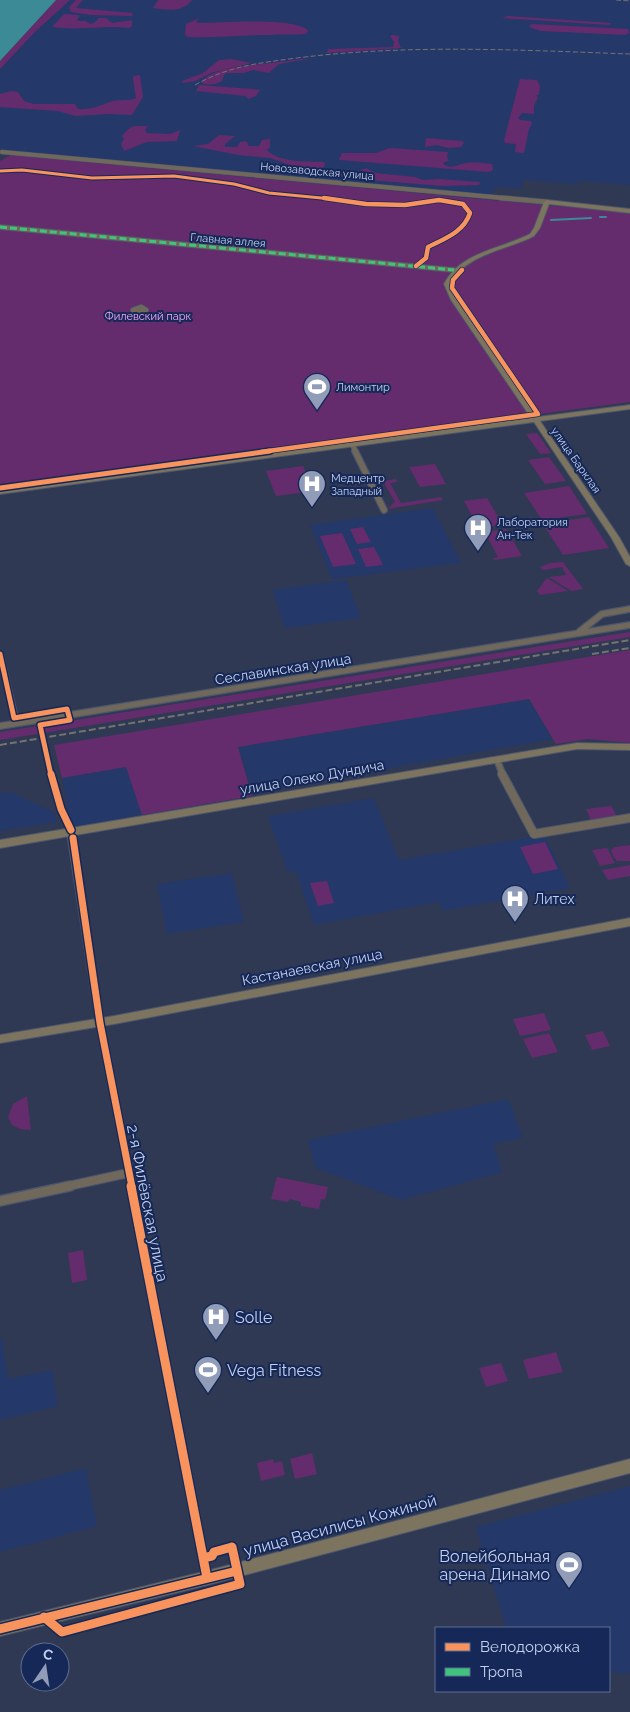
<svg xmlns="http://www.w3.org/2000/svg" width="630" height="1712" font-family="Raleway,sans-serif">
<style>
.built{fill:#24386a}
.green{fill:#642c6c}
.water{fill:#3b8a95}
.lines{fill:none;stroke-linecap:round;stroke-linejoin:round}
.stream{stroke:#3b8a95;stroke-width:2}
.street-far4-casing{stroke:#4c566d;stroke-width:5}
.street-far3-casing{stroke:#4c566d;stroke-width:6}
.street-far2-casing{stroke:#4c566d;stroke-width:8}
.street-far1-casing{stroke:#4c566d;stroke-width:10}
.street-casing{stroke:#4c566d;stroke-width:12}
.secondary-casing{stroke:#4c566d;stroke-width:2}
.street-far4{stroke:#70695b;stroke-width:4}
.street-far3{stroke:#70695b;stroke-width:4.5}
.street-far2{stroke:#70695b;stroke-width:5.5}
.street-far1{stroke:#70695b;stroke-width:8}
.street{stroke:#70695b;stroke-width:9}
.secondary{fill:#7c745f;fill-rule:evenodd}
.rail-far1{stroke:#747370;stroke-width:1;stroke-dasharray:5 2.5;stroke-linecap:butt}
.rail{stroke:#747370;stroke-width:2;stroke-dasharray:7 3;stroke-linecap:butt}
.quiet{stroke:#40c37c;stroke-width:3;stroke-dasharray:7 3;stroke-linecap:butt}
.cycleway-far4-casing{stroke:#162857;stroke-width:5}
.cycleway-far3-casing{stroke:#162857;stroke-width:6}
.cycleway-far2-casing{stroke:#162857;stroke-width:8}
.cycleway-far1-casing{stroke:#162857;stroke-width:10}
.cycleway-casing{stroke:#162857;stroke-width:12}
.cycleway-far4{stroke:#f8935d;stroke-width:3}
.cycleway-far3{stroke:#f8935d;stroke-width:4.5}
.cycleway-far2{stroke:#f8935d;stroke-width:5}
.cycleway-far1{stroke:#f8935d;stroke-width:7}
.cycleway{stroke:#f8935d;stroke-width:9}
.labels{text-anchor:middle;stroke-width:4;stroke-linejoin:round;paint-order:stroke}
.far-street-label{font-size:11px;fill:#c4d1ef;stroke:#162857}
.far-park-label{font-size:11px;fill:#f7aaf9;stroke:#162857}
.far-poi-label{font-size:11px;fill:#c4d1ef;stroke:#162857;text-anchor:start}
.street-label{font-size:14px;fill:#c4d1ef;stroke:#162857}
.poi-label{font-size:14px;fill:#c4d1ef;stroke:#162857;text-anchor:start}
.near-street-label{font-size:16px;fill:#c4d1ef;stroke:#162857}
.near-poi-label{font-size:16px;fill:#c4d1ef;stroke:#162857;text-anchor:start}
</style>
<rect width="100%" height="100%" fill="#2f3953"/>
<!-- built -->
<path class="built" d="M70 0H630V185L583 181 575 184 523 180 521 189 495 187 492 196 0 151V69L35 32Z
M433 508 461 563 332 579 310 525Z
M346 580 361 618 285 628 272 590Z
M529 699 552 739 252 793 238 747Z
M126 767 142 815 72 827 62 778Z
M11 792 55 813 57 822 0 831V793Z
M374 798 399 860 544 835 570 888 443 911 439 902 314 925 296 872 287 871 268 816Z
M232 873 244 922 167 934 157 884Z
M508 1099 523 1138 493 1144 502 1172 401 1200 316 1168 308 1140Z
M2 1338 8 1379 52 1370 58 1406 0 1420V1339Z
M86 1468 97 1526 0 1552V1490Z
M630 1486V1673L621 1674 609 1671V1628H506L476 1527Z"/>
<!-- green -->
<path class="green" d="M56 0H70L35 32 0 69V61Z
M76 0H83L76 8 133 13 132 16 90 15 71 12 69 7Z
M158 0H192C182 13 168 10 153 8Z
M64 14 78 15 80 16 77 19 78 21H86L90 24 94 23 99 18H106L112 23 132 20V26L129 28C103 25 79 31 53 27V26Z
M508 16 597 22 611 23 609 25 502 18Z
M199 18 196 22 199 23C222 23 291 17 308 30L306 34C294 35 282 34 270 35 242 35 216 38 188 37L185 35 186 24Z
M531 24 628 29 629 33 625 35 541 31 529 27Z
M392 35 399 36 398 41 401 48 327 53 328 49H331L393 47 394 42 390 36Z
M231 59 252 63 211 73 195 81 183 83 182 81 203 73 219 60Z
M301 59H309L279 64 269 73 253 70 244 73H227L224 75 222 81C216 85 205 86 201 82 215 64 278 64 301 59Z
M140 75 143 97 132 115 109 114 75 116 58 111 0 107V94L11 91 18 92 24 101 34 104H75L78 109C90 110 99 106 110 102 117 99 126 101 134 99L136 98 133 79 134 76Z
M520 79 537 80 540 86 539 94 536 96 538 97 534 106V114L522 113 518 118 520 120 531 121 532 123 529 129 524 153 515 152 516 144 505 143 504 140Z
M199 85 252 89 260 90 256 96 248 99 246 96 196 91Z
M148 126 145 130 147 133 170 134 180 130 177 141 147 142 124 151 121 144 124 139 122 136C133 124 131 126 148 126Z
M219 135 235 136 225 144V147H237L240 142 246 141 249 146H259L262 140 270 139V147L267 150C279 163 307 161 324 162L325 164 323 169H324L355 173 366 168 375 173 415 177 423 180 439 179 480 182 479 185 443 186 357 179 293 166 270 158 238 155 193 146 208 144Z
M426 138 462 141 464 143 461 147 448 148 437 145 425 147Z
M390 148 448 152 447 157 449 161 444 162 443 164C453 170 457 164 467 163 475 162 484 163 492 164L493 170 489 172 339 160 342 153H376Z
M11 155 630 213V402L0 486V161Z
M536 433H537L551 453 540 454 526 434Z
M549 457 566 481 545 484 528 460Z
M435 464 446 484 420 487 409 467Z
M303 466 315 491 276 496 266 471Z
M396 479 397 482 390 483 401 503 441 497 443 500 387 509 395 502 383 481Z
M569 486 587 514 542 520 524 493Z
M487 498 503 525 479 529 464 501Z
M589 517 609 548 563 555 543 524Z
M363 527 371 542 357 544 350 529Z
M506 529 522 556 494 560 493 558 498 557 488 538H482L479 533Z
M342 533 356 564 333 567 320 536Z
M374 547 383 565 366 567 358 549Z
M563 562 583 589 571 591 549 577 566 575 562 567 543 570 540 567 550 563Z
M547 578 568 591 540 595 537 591Z
M630 632V637L0 740V732Z
M630 650V743L588 739 556 744 529 699 238 747 252 796 142 815 126 767 62 778 54 745Z
M611 806 617 816 591 820 586 809Z
M545 842 558 869 533 874 520 847Z
M630 845V861H617L613 856 611 850 615 847Z
M607 848 615 863 600 866 592 850Z
M630 865V876L608 880 602 870Z
M327 881 334 903 318 906 310 883Z
M544 1013 551 1030 520 1036 513 1019Z
M603 1031 610 1046 592 1050 585 1035Z
M549 1033 558 1052 532 1058 523 1039Z
M27 1096 31 1130 20 1129 12 1125 8 1117 13 1104Z
M277 1177 328 1187 325 1200 321 1199 319 1209 301 1206V1202L290 1199 288 1202 271 1199Z
M83 1250 87 1280 72 1283 68 1253Z
M556 1352 563 1372 529 1379 523 1360Z
M501 1363 508 1381 486 1387 479 1368Z
M312 1453 317 1474 295 1479 290 1459Z
M273 1459 274 1463 282 1461 285 1475 261 1481 257 1463Z"/>
<!-- water -->
<path class="water" d="M0 0H56L0 61Z"/>
<g class="lines">
<!-- stream -->
<path class="stream" d="M600 217H606
M551 220 591 218"/>
<defs>
<path id="street-far4" d="M2 152 514 199"/>
<path id="street-far3" d="M501 198 547 202
M0 227 454 270
M141 307 146 310 138 313 133 310Z
M352 444 356 452"/>
<path id="street-far2" d="M355 451 384 510
M579 632 602 614 630 609
M0 654 16 723
M0 726 630 625
M497 760 503 775"/>
<path id="street-far1" d="M502 774 534 834 630 818
M71 832 100 1023 132 1187
M64 1187 128 1173"/>
<path id="street" d="M131 1186 207 1578
M0 1201 70 1186"/>
<path id="secondary" d="M547 200 630 209V213L549 204 540 228 534 236C507 250 465 254 450 284L457 300 538 417 630 405V409L540 421 619 537 630 557V566L626 564 611 537 534 422 0 494V490L531 418 451 300 444 284C460 252 501 249 530 234L534 228 544 202Z
M577 743 630 744V750L577 749 0 848V840Z
M630 918V926L114 1024 0 1043V1035L114 1016Z
M630 1459V1473L207 1585 0 1636V1622L207 1571Z"/>
</defs>
<!-- street-far4 casing -->
<use href="#street-far4" class="street-far4-casing"/>
<!-- street-far3 casing -->
<use href="#street-far3" class="street-far3-casing"/>
<!-- street-far2 casing -->
<use href="#street-far2" class="street-far2-casing"/>
<!-- street-far1 casing -->
<use href="#street-far1" class="street-far1-casing"/>
<!-- street casing -->
<use href="#street" class="street-casing"/>
<!-- secondary casing -->
<use href="#secondary" class="secondary-casing"/>
<!-- street-far4 -->
<use href="#street-far4" class="street-far4"/>
<!-- street-far3 -->
<use href="#street-far3" class="street-far3"/>
<!-- street-far2 -->
<use href="#street-far2" class="street-far2"/>
<!-- street-far1 -->
<use href="#street-far1" class="street-far1"/>
<!-- street -->
<use href="#street" class="street"/>
<!-- secondary -->
<use href="#secondary" class="secondary"/>
<!-- rail-far1 -->
<path class="rail-far1" d="M616 0 630 1
M195 85C229 66 259 63 297 58 407 44 519 50 630 54"/>
<!-- rail -->
<path class="rail" d="M592 654 630 648
M0 745 630 640"/>
<!-- quiet -->
<path class="quiet" d="M0 227 454 270"/>
<defs>
<path id="cycleway-far4" d="M0 171 22 170 92 178 174 176 234 184 269 193 332 199"/>
<path id="cycleway-far3" d="M324 198 366 204 405 205 439 200 463 204 470 213C464 232 444 239 428 247L426 258 416 266
M261 452 538 414 452 288 453 280 462 270"/>
<path id="cycleway-far2" d="M0 488 270 451
M0 654 14 718 67 709 70 720 40 725 51 775"/>
<path id="cycleway-far1" d="M51 774 61 809 71 830
M73 838 100 1023 132 1187"/>
<path id="cycleway" d="M131 1186 207 1578
M44 1617 62 1632 240 1584 232 1547 214 1552 212 1556 203 1558
M0 1629 237 1571"/>
</defs>
<!-- cycleway-far4 casing -->
<use href="#cycleway-far4" class="cycleway-far4-casing"/>
<!-- cycleway-far3 casing -->
<use href="#cycleway-far3" class="cycleway-far3-casing"/>
<!-- cycleway-far2 casing -->
<use href="#cycleway-far2" class="cycleway-far2-casing"/>
<!-- cycleway-far1 casing -->
<use href="#cycleway-far1" class="cycleway-far1-casing"/>
<!-- cycleway casing -->
<use href="#cycleway" class="cycleway-casing"/>
<!-- cycleway-far4 -->
<use href="#cycleway-far4" class="cycleway-far4"/>
<!-- cycleway-far3 -->
<use href="#cycleway-far3" class="cycleway-far3"/>
<!-- cycleway-far2 -->
<use href="#cycleway-far2" class="cycleway-far2"/>
<!-- cycleway-far1 -->
<use href="#cycleway-far1" class="cycleway-far1"/>
<!-- cycleway -->
<use href="#cycleway" class="cycleway"/>
</g>
<!-- icons -->
<defs>
<symbol id="stadium-pin" viewBox="-11 -11 22 30"><path d="M0 17L-7.5 6A9.5 9.5 0 1 1 7.5 6Z" fill="#909cb8" stroke="#162857"/><path d="M0-5a6.5 5 0 1 0 0 10a6.5 5 0 1 0 0-10ZM-3.5-1.8h7v3.6h-7Z" fill="#fff"/></symbol>
<symbol id="hospital-pin" viewBox="-11 -11 22 30"><path d="M0 17L-7.5 6A9.5 9.5 0 1 1 7.5 6Z" fill="#909cb8" stroke="#162857"/><path d="M-5-5h3v3.5h4V-5h3V5h-3V1.5h-4V5h-3Z" fill="#fff"/></symbol>
</defs>
<g fill-rule="evenodd">
<use href="#stadium-pin" x="301" y="371" width="32" height="43"/>
<use href="#hospital-pin" x="296" y="468" width="32" height="43"/>
<use href="#hospital-pin" x="462" y="512" width="32" height="43"/>
<use href="#hospital-pin" x="499" y="883" width="32" height="43"/>
<use href="#hospital-pin" x="200" y="1301" width="32" height="43"/>
<use href="#stadium-pin" x="192" y="1354" width="32" height="43"/>
<use href="#stadium-pin" x="553" y="1549" width="32" height="43"/>
</g>
<g class="labels">
<!-- far-street labels -->
<g class="far-street-label">
<text transform="translate(317 171) rotate(5)" y="4">Новозаводская улица</text>
<text transform="translate(228 240) rotate(5)" y="4">Главная аллея</text>
<text transform="translate(576 460) rotate(55)" y="4">улица Барклая</text>
</g>
<!-- far-park labels -->
<g class="far-park-label">
<text x="148" y="320">Филевский парк</text>
</g>
<!-- far-poi labels -->
<g class="far-poi-label">
<text x="336" y="391">Лимонтир</text>
<text x="331" y="482">Медцентр<tspan x="331" dy="13">Западный</tspan></text>
<text x="497" y="526">Лаборатория<tspan x="497" dy="13">Ан-Тек</tspan></text>
</g>
<!-- street labels -->
<g class="street-label">
<text transform="translate(283 669) rotate(-9)" y="5">Сеславинская улица</text>
<text transform="translate(312 777) rotate(-10)" y="5">улица Олеко Дундича</text>
<text transform="translate(312 967) rotate(-11)" y="5">Кастанаевская улица</text>
</g>
<!-- poi labels -->
<g class="poi-label">
<text x="534" y="904">Литех</text>
</g>
<!-- near-street labels -->
<g class="near-street-label">
<text transform="translate(148 1203) rotate(79)" y="6">2-я Филёвская улица</text>
<text transform="translate(340 1525) rotate(-15)" y="6">улица Василисы Кожиной</text>
</g>
<!-- near-poi labels -->
<g class="near-poi-label">
<text x="235" y="1323">Solle</text>
<text x="227" y="1376">Vega Fitness</text>
<text x="550" y="1562" text-anchor="end">Волейбольная<tspan x="550" dy="18">арена Динамо</tspan></text>
</g>
</g>
<!-- legend -->
<rect x="435" y="1627" width="175" height="65" fill="#162857" stroke="#5c6c94"/>
<rect x="445" y="1643" width="25" height="8" fill="#f8935d" stroke="#5c6c94"/>
<text x="480" y="1652" font-size="15" fill="#c4d1ef">Велодорожка</text>
<rect x="445" y="1668" width="25" height="8" fill="#40c37c" stroke="#5c6c94"/>
<text x="480" y="1677" font-size="15" fill="#c4d1ef">Тропа</text>
<!-- north arrow -->
<g transform="translate(45 1667) rotate(13)"><circle r="24" fill="#162857" stroke="#5c6c94"/>
<path d="M0-4L9 19L0 12L-9 19Z" fill="#909cb8"/>
<text y="-8" font-size="14" font-weight="bold" text-anchor="middle" fill="#c4d1ef">С</text>
</g>
</svg>
